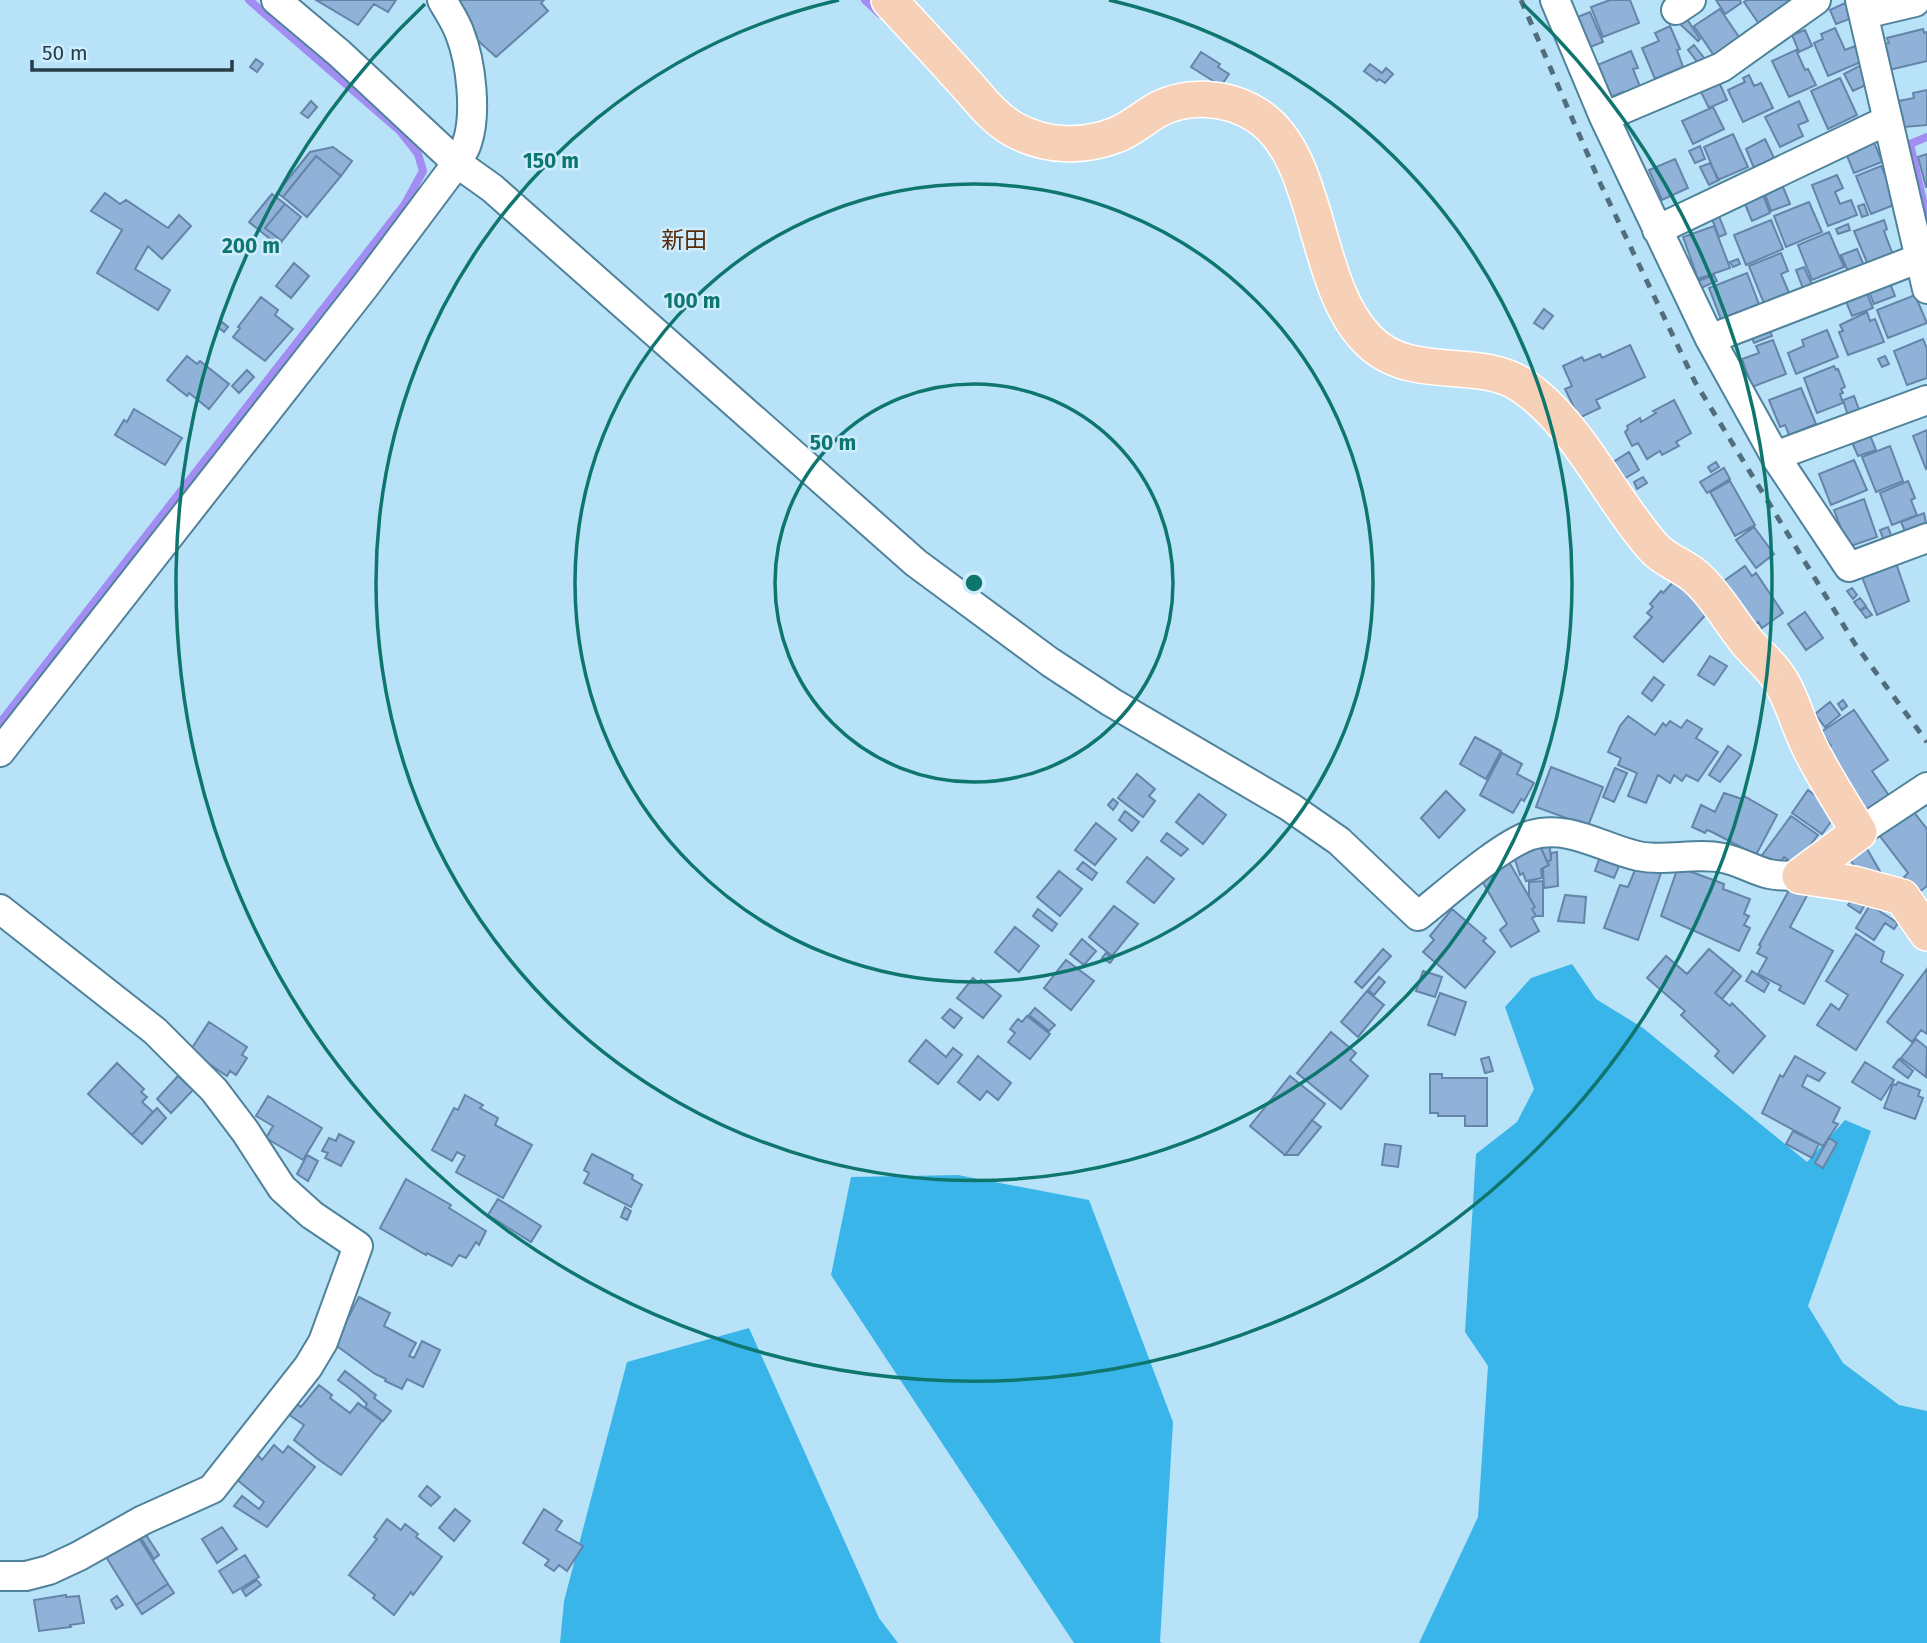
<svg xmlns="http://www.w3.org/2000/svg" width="1927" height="1643" font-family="'Fira Sans','Noto Sans JP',sans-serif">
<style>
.green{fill:#3ab5ea}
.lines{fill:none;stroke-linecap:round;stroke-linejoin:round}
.stream{stroke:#a28df2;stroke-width:8}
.building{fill:#90b2d8;stroke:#6484a9;stroke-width:2}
.minor-casing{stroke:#4f829b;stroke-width:32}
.major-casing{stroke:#fff;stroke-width:38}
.minor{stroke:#fff;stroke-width:28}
.major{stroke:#f7d0b8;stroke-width:35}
.rail{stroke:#526e7d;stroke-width:5;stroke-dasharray:9 9;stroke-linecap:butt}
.ring{fill:none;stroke:#0f766e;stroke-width:3.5}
.labels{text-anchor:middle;stroke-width:5;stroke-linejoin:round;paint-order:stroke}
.neighbourhood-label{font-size:23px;fill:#582a09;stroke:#ceedfe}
.centre{fill:#0f766e;stroke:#ceedfe;stroke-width:3.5}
.ring-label{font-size:21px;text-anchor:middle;font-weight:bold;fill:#0f766e;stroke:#ceedfe;stroke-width:5;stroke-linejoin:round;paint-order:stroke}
</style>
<rect width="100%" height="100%" fill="#b8e2f8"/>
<!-- green -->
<path class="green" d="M1572 964 1596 999 1643 1028 1807 1162 1845 1120 1871 1131 1808 1306 1843 1363 1899 1405 1927 1411V1643H1419L1478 1517 1488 1366 1465 1332 1476 1154 1517 1122 1534 1089 1505 1007 1531 978Z
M958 1175 1089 1200 1173 1422 1160 1642 1162 1643H1074L831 1275 851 1177Z
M749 1328 879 1618 898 1643H560L564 1601 627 1362Z"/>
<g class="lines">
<!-- stream -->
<path class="stream" d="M865 0 880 14
M1927 137 1910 144 1927 218
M0 723 405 204 423 171 418 154 400 131 249 0"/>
</g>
<!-- building -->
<path class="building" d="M316 0H396L388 12 374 4 358 25Z
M456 0H544L541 3 548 11 496 57 474 37 476 34 458 16 465 9Z
M1610 0H1630L1639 23 1603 37 1591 7Z
M1716 0H1740L1741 3 1725 14Z
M1747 0H1791L1793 2 1759 24 1744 2Z
M1845 3 1852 18 1836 24 1830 10Z
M1720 9 1741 40 1715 57 1694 26Z
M1590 12 1603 42 1588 48 1575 18Z
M1687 19 1700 39 1698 41 1679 23Z
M1670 26 1680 49 1677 50 1683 67 1655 79 1642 48 1659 41 1655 33Z
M1835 28 1845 50 1855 46 1861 62 1828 76 1814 43 1823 39 1821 34Z
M1923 29 1924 33 1927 32V61L1889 70 1883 44 1889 43 1887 38Z
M1805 30 1812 46 1799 52 1792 35Z
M1694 45 1705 59 1699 64 1688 50Z
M1796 50 1805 70 1808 69 1816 85 1789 97 1772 61Z
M1631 51 1638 68 1633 69 1641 89 1624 96 1623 92 1608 98 1595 66Z
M1201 52 1220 64 1218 67 1229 74 1221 86 1191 67Z
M256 59 263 64 257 72 250 67Z
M1370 64 1382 73 1386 68 1393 74 1385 83 1379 79 1377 81 1364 71Z
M1861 65 1870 83 1853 91 1844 74Z
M1749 75 1754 86 1761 83 1773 108 1743 122 1728 90 1745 82 1743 78Z
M1840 78 1857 115 1828 129 1811 91Z
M1719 82 1727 100 1709 108 1700 90Z
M1927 90V125L1904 127 1898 101 1914 98 1913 93Z
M311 101 317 107 308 118 301 113Z
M1799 101 1808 121 1798 125 1803 136 1780 147 1765 117Z
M1713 107 1724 129 1693 144 1682 121Z
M1733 134 1748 167 1718 180 1704 147Z
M1765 139 1774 158 1754 168 1746 149Z
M1874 142 1882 162 1854 173 1846 153Z
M1700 146 1705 159 1695 163 1689 151Z
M333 147 352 161 341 176 316 156 283 197 277 193 310 152Z
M1927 154V187H1926L1918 157Z
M316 156 341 176 307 217 283 197Z
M1675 159 1688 188 1662 200 1649 170Z
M1710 163 1719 180 1709 185 1700 167Z
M1881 166 1899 203 1871 214 1856 176Z
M1837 175 1843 188 1835 192 1840 204 1851 200 1857 215 1828 226 1812 185Z
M1783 187 1790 204 1771 211 1765 194Z
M105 193 120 204 126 200 168 228 179 215 191 226 162 259 148 246 135 269 170 290 158 310 97 273 122 230 91 211Z
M272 194 285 204 265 228 282 241 279 246 249 222Z
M1763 195 1770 213 1752 221 1745 204Z
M1809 202 1822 232 1786 247 1774 216Z
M285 204 301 217 282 241 265 228Z
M1864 204 1868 215 1862 217 1858 206Z
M1719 216 1726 234 1719 237 1712 219Z
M1771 220 1783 249 1746 265 1734 235Z
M1884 220 1887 229 1884 231 1893 255 1868 265 1854 231Z
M1848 224 1850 230 1838 234 1836 229Z
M1714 226 1730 268 1698 279 1683 237Z
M1829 232 1844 267 1812 280 1798 245Z
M1857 249 1865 268 1849 274 1841 255Z
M1781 253 1788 271 1781 274 1790 295 1765 306 1749 266Z
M1738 259 1740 264 1733 267 1730 262Z
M294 263 309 276 291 298 276 286Z
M1804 267 1813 287 1804 291 1796 270Z
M1747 273 1760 307 1722 322 1709 288Z
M1714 275 1717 281 1701 288 1698 281Z
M1889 281 1895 296 1874 304 1868 289Z
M1866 291 1873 308 1852 316 1845 299Z
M1915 295 1927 323 1888 338 1877 310Z
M261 297 278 310 275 315 293 329 265 361 233 337 240 328 238 327Z
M1544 309 1553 316 1543 329 1534 323Z
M1867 312 1870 321 1875 319 1884 342 1848 355 1839 332 1843 331 1840 325Z
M222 322 228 327 224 332 218 327Z
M1769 328 1772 336 1754 343 1751 335Z
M1827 330 1838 357 1796 374 1788 353 1804 346 1802 340Z
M1923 339 1927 349V378L1907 385 1894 351Z
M1773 340 1786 374 1752 387 1742 359 1759 353 1756 346Z
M1630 345 1645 377 1596 400 1600 408 1579 418 1565 389 1572 386 1563 366 1582 357 1584 361 1600 354 1602 358Z
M187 356 197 364 200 361 229 384 209 409 189 393 187 396 167 380Z
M1885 356 1889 364 1882 367 1878 359Z
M1834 366 1836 370 1838 369 1845 387 1841 389 1843 393 1840 394 1843 403 1817 413 1804 378Z
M247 370 254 377 239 393 232 386Z
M1801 388 1816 424 1789 435 1785 425 1780 427 1769 400Z
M1854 396 1861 415 1849 419 1843 400Z
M1674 400 1691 433 1676 442 1679 446 1662 455 1660 451 1647 459 1638 443 1632 446 1625 432 1628 429 1627 426 1640 418 1641 422 1656 413 1653 411Z
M134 409 182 438 165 465 115 435 124 420 127 422Z
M1927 430V468L1926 469 1913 436Z
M1869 433 1876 450 1858 456 1851 440Z
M1890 446 1903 481 1876 492 1862 457Z
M1629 452 1639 470 1624 479 1613 462Z
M1854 460 1867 490 1831 505 1819 474Z
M1716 462 1719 467 1711 472 1708 467Z
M1724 468 1730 479 1707 493 1700 482Z
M1643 477 1647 483 1637 489 1634 482Z
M1730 481 1755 525 1735 536 1710 492Z
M1908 481 1915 498 1911 500 1917 515 1892 525 1880 493Z
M1864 499 1877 537 1848 547 1834 510Z
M1924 513 1927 528 1907 536 1901 522Z
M1754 527 1774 554 1756 568 1736 540Z
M1888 527 1894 543 1886 546 1880 530Z
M1896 563 1909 601 1877 615 1862 577Z
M1745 566 1752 576 1756 573 1783 613 1762 628 1758 622 1753 626 1721 583Z
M1675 580 1709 611 1663 662 1634 637 1652 617 1647 613 1653 607 1650 604 1661 591 1663 593Z
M1852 588 1857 595 1853 599 1847 591Z
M1860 598 1866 606 1860 610 1854 602Z
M1866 607 1872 615 1866 618 1861 611Z
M1805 612 1823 638 1806 650 1788 624Z
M1710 656 1727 666 1714 685 1698 675Z
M1654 677 1664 685 1652 701 1642 693Z
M1843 700 1847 706 1842 710 1838 704Z
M1830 702 1840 715 1825 727 1815 714Z
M1854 710 1888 760 1872 771 1890 797 1867 812 1828 749 1831 746 1821 732Z
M1628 716 1655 735 1663 723 1666 726 1670 721 1681 728 1687 720 1702 729 1696 738 1718 752 1698 781 1686 775 1682 781 1674 775 1670 783 1658 775 1646 803 1628 796 1637 773 1618 765 1621 758 1608 752 1620 726Z
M1475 737 1501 751 1486 779 1460 764Z
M1728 746 1741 755 1720 782 1709 775Z
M1502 753 1522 764 1517 774 1534 783 1524 801 1521 799 1513 813 1480 795Z
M1551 767 1603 787 1588 826 1536 807Z
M1615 768 1627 773 1614 802 1603 797Z
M1137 774 1155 789 1149 796 1155 801 1143 817 1118 798Z
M1808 790 1827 804 1823 808 1835 816 1822 834 1792 813Z
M1446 791 1465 810 1439 838 1421 818Z
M1724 793 1742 799 1744 796 1777 815 1756 855 1712 832 1707 830 1705 833 1692 827 1701 805 1715 812Z
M1199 794 1226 815 1203 844 1176 822Z
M1113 799 1118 803 1113 810 1108 805Z
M1125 811 1139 822 1132 831 1119 820Z
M1913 811 1927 829V886L1918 893 1904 877 1908 873 1879 835Z
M1791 816 1818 835 1795 865 1784 857 1776 869 1760 858Z
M1096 823 1116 839 1095 865 1075 850Z
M1167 833 1188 849 1181 856 1161 841Z
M1549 838 1551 860 1547 862 1539 843Z
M1537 840 1549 865 1541 869 1542 878 1526 881 1523 873 1520 875 1513 854Z
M1866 847 1881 873 1870 881 1862 876 1848 857Z
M1602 851 1622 859 1614 878 1595 871Z
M1557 852 1558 886 1544 888 1543 868 1549 865 1547 862 1551 860V853Z
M1147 857 1174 879 1154 903 1127 882Z
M1083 862 1097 873 1092 880 1077 869Z
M1509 862 1535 907 1532 909 1536 916 1532 918 1539 931 1511 947 1500 930 1507 924 1481 879Z
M1637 865 1661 873 1638 940 1604 928 1620 885 1628 887Z
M1678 867 1724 884 1723 889 1750 899 1744 914 1749 916 1744 925 1750 928 1739 951 1661 916Z
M1059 871 1082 889 1060 916 1037 897Z
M1543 881V916H1536L1532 909 1535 907 1529 897V882Z
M1793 883 1809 892 1790 927 1833 951 1804 1004 1779 990 1781 986 1758 974 1767 958 1757 953 1761 946 1759 945Z
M1855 894 1867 901 1860 913 1848 905Z
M1565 895 1586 897 1584 923 1558 921Z
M1870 905 1898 923 1894 929 1885 923 1874 940 1856 928Z
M1114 906 1138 924 1112 956 1089 937Z
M1038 909 1057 924 1052 931 1033 916Z
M1452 909 1486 938 1483 941 1495 952 1465 988 1423 952 1434 940 1430 936Z
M1015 927 1039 946 1019 972 995 952Z
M1856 934 1884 952 1881 962 1903 975 1856 1050 1817 1025 1831 1004 1839 1010 1848 995 1826 981Z
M1082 939 1096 951 1084 965 1070 954Z
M1383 949 1391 956 1362 988 1355 982Z
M1709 949 1734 970 1715 993 1730 1006 1732 1003 1765 1036 1733 1073 1715 1056 1719 1051 1681 1015 1685 1011 1647 978 1666 956 1687 974Z
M1106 953 1113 959 1110 963 1102 958Z
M1066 960 1094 981 1071 1010 1044 988Z
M1927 969V1034L1921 1030 1912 1042 1887 1022Z
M1734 970 1741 976 1722 999 1715 993Z
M1423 971 1442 977 1435 997 1416 991Z
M1752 971 1769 983 1764 992 1746 981Z
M1379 977 1385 982 1374 995 1368 990Z
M973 978 979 983 981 980 1001 996 983 1018 957 998Z
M1367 991 1384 1005 1358 1037 1341 1022Z
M1440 993 1466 1002 1455 1035 1428 1025Z
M1035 1008 1055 1025 1049 1031 1029 1015Z
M950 1009 962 1018 954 1028 942 1018Z
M1027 1016 1050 1034 1030 1059 1008 1042 1015 1033 1010 1029 1018 1019 1022 1022Z
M209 1022 247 1047 242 1055 247 1058 236 1075 230 1071 227 1076 190 1051Z
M1331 1032 1356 1053 1350 1060 1368 1076 1341 1109 1297 1073Z
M1916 1039 1927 1048 1926 1077 1901 1058Z
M926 1040 946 1057 953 1048 962 1055 938 1084 909 1061Z
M978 1056 1011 1083 998 1100 987 1091 980 1100 958 1082Z
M1795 1056 1825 1073 1819 1081 1807 1075 1802 1086 1840 1108 1833 1122 1838 1124 1823 1146 1762 1113 1780 1075 1783 1077Z
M1489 1057 1493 1071 1485 1073 1481 1059Z
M1899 1059 1913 1071 1908 1078 1893 1067Z
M1865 1062 1894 1080 1881 1100 1852 1082Z
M117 1063 144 1089 141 1092 147 1097 142 1102 153 1112 132 1135 88 1094Z
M1430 1074H1442V1078H1487V1126H1465V1116H1438V1113H1430Z
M178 1076 193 1090 171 1113 157 1099Z
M1290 1076 1325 1104 1285 1155 1250 1126Z
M1898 1082 1920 1090 1918 1096 1923 1098 1915 1119 1884 1108 1893 1084 1896 1085Z
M465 1095 483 1105 480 1108 498 1118 495 1125 532 1145 503 1198 456 1172 465 1156 457 1152 452 1161 432 1150 454 1108 458 1110Z
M268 1096 322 1128 303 1160 266 1138 273 1126 256 1116Z
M157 1108 166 1118 142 1144 132 1135Z
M1312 1120 1321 1127 1298 1155H1285Z
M1793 1131 1819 1144 1812 1158 1786 1144Z
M339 1134 354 1142 341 1166 325 1158 328 1153 322 1151 329 1138 336 1141Z
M1829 1138 1837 1143 1823 1168 1815 1163Z
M1385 1144 1401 1146 1398 1167 1382 1165Z
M592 1154 633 1175 632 1179 642 1185 631 1207 584 1183 589 1173 584 1170Z
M307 1155 318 1161 308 1181 297 1174Z
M406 1179 451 1205 449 1208 486 1231 479 1245 476 1242 466 1258 459 1255 452 1266 427 1253 426 1255 380 1228Z
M498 1199 541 1226 531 1242 488 1215Z
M625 1207 631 1211 627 1220 621 1217Z
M359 1297 390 1313 384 1326 416 1343 409 1356 414 1358 422 1341 440 1350 423 1387 407 1379 402 1389 385 1381 386 1379 375 1374 337 1346 335 1343Z
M345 1371 376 1395 374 1398 391 1411 383 1421 365 1407 367 1404 358 1395 338 1380Z
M319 1385 332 1395 330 1398 350 1413 358 1403 382 1421 341 1475 319 1460 294 1440 304 1425 288 1414 296 1403 301 1407Z
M274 1445 283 1453 288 1446 315 1467 267 1527 234 1506 242 1496 259 1509 264 1502 235 1478 255 1452 262 1460Z
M427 1486 440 1497 431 1506 419 1496Z
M455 1509 470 1521 454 1541 439 1528Z
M544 1509 562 1521 556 1530 583 1546 567 1571 559 1565 554 1571 545 1565 549 1560 523 1543Z
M387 1519 401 1530 405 1524 418 1534 416 1537 442 1557 413 1595 411 1592 394 1615 373 1598 375 1595 349 1575 377 1539 374 1537Z
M222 1527 237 1549 217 1563 202 1539Z
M135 1532 168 1584 136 1605 103 1552Z
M146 1535 159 1555 154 1559 141 1538Z
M245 1555 259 1577 233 1593 219 1571Z
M257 1580 261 1585 246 1596 242 1590Z
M168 1584 174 1593 142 1614 136 1605Z
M66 1595V1597L79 1596 84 1623 70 1625 71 1627 39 1631 34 1600Z
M117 1596 123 1605 116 1609 111 1600Z"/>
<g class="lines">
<defs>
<path id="minor" d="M276 0 339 53 457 163 492 188 916 563 1050 662 1111 702 1290 807 1339 841 1418 916C1446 894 1500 845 1531 835 1569 824 1602 848 1638 856 1666 862 1695 852 1723 858 1739 861 1753 870 1769 874 1778 876 1790 876 1800 876
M1555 0 1604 117 1710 339 1775 456 1849 567 1927 538
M1860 0 1927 289
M1676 10 1691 0
M1864 14 1915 2 1916 0
M1604 117 1722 67 1816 0
M1657 230 1888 120
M1710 339 1920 258
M1775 456 1927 400
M0 752 365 286 457 163C460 156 465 150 467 143 477 114 471 62 460 34 456 22 448 11 442 0
M1859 832 1927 787
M0 909 155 1031 214 1090 245 1131 282 1188 312 1215 358 1246 323 1342 308 1367 212 1489 143 1520 79 1556 49 1570 26 1576H0"/>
<path id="major" d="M889 0C915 28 941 56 967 85 980 100 995 119 1013 129 1045 147 1082 148 1116 135 1132 129 1144 117 1159 109 1189 94 1227 97 1255 114 1322 154 1311 283 1368 340 1411 384 1478 355 1523 386 1578 424 1609 497 1653 547 1666 562 1686 566 1699 580 1718 598 1731 622 1747 642 1756 653 1768 663 1776 674 1790 692 1798 724 1809 746 1823 775 1842 804 1859 832L1800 876
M1800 876 1854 884 1902 897 1927 933"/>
</defs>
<!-- minor casing -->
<use href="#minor" class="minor-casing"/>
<!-- major casing -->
<use href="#major" class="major-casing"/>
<!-- minor -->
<use href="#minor" class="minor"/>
<!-- major -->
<use href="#major" class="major"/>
<!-- rail -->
<path class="rail" d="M1521 0 1601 185 1695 382 1855 644 1927 742"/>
</g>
<!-- distance rings -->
<g class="ring">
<circle cx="974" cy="583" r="199"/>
<circle cx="974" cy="583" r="399"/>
<path d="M1109 0A598 598 0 1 1 839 0"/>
<path d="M1523 4A798 798 0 1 1 425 4"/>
</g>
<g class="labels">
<!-- neighbourhood labels -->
<g class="neighbourhood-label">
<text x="684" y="248">新田</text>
</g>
</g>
<circle cx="974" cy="583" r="10" class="centre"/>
<g class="ring-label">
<text x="551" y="168">150 m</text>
<text x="251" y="253">200 m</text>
<text x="692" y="308">100 m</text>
<text x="833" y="450">50 m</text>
</g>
<!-- scale -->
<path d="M32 60v10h200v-10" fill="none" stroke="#273d48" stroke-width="3.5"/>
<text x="42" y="60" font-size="21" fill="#273d48" stroke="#ceedfe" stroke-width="5" paint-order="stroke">50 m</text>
</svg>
